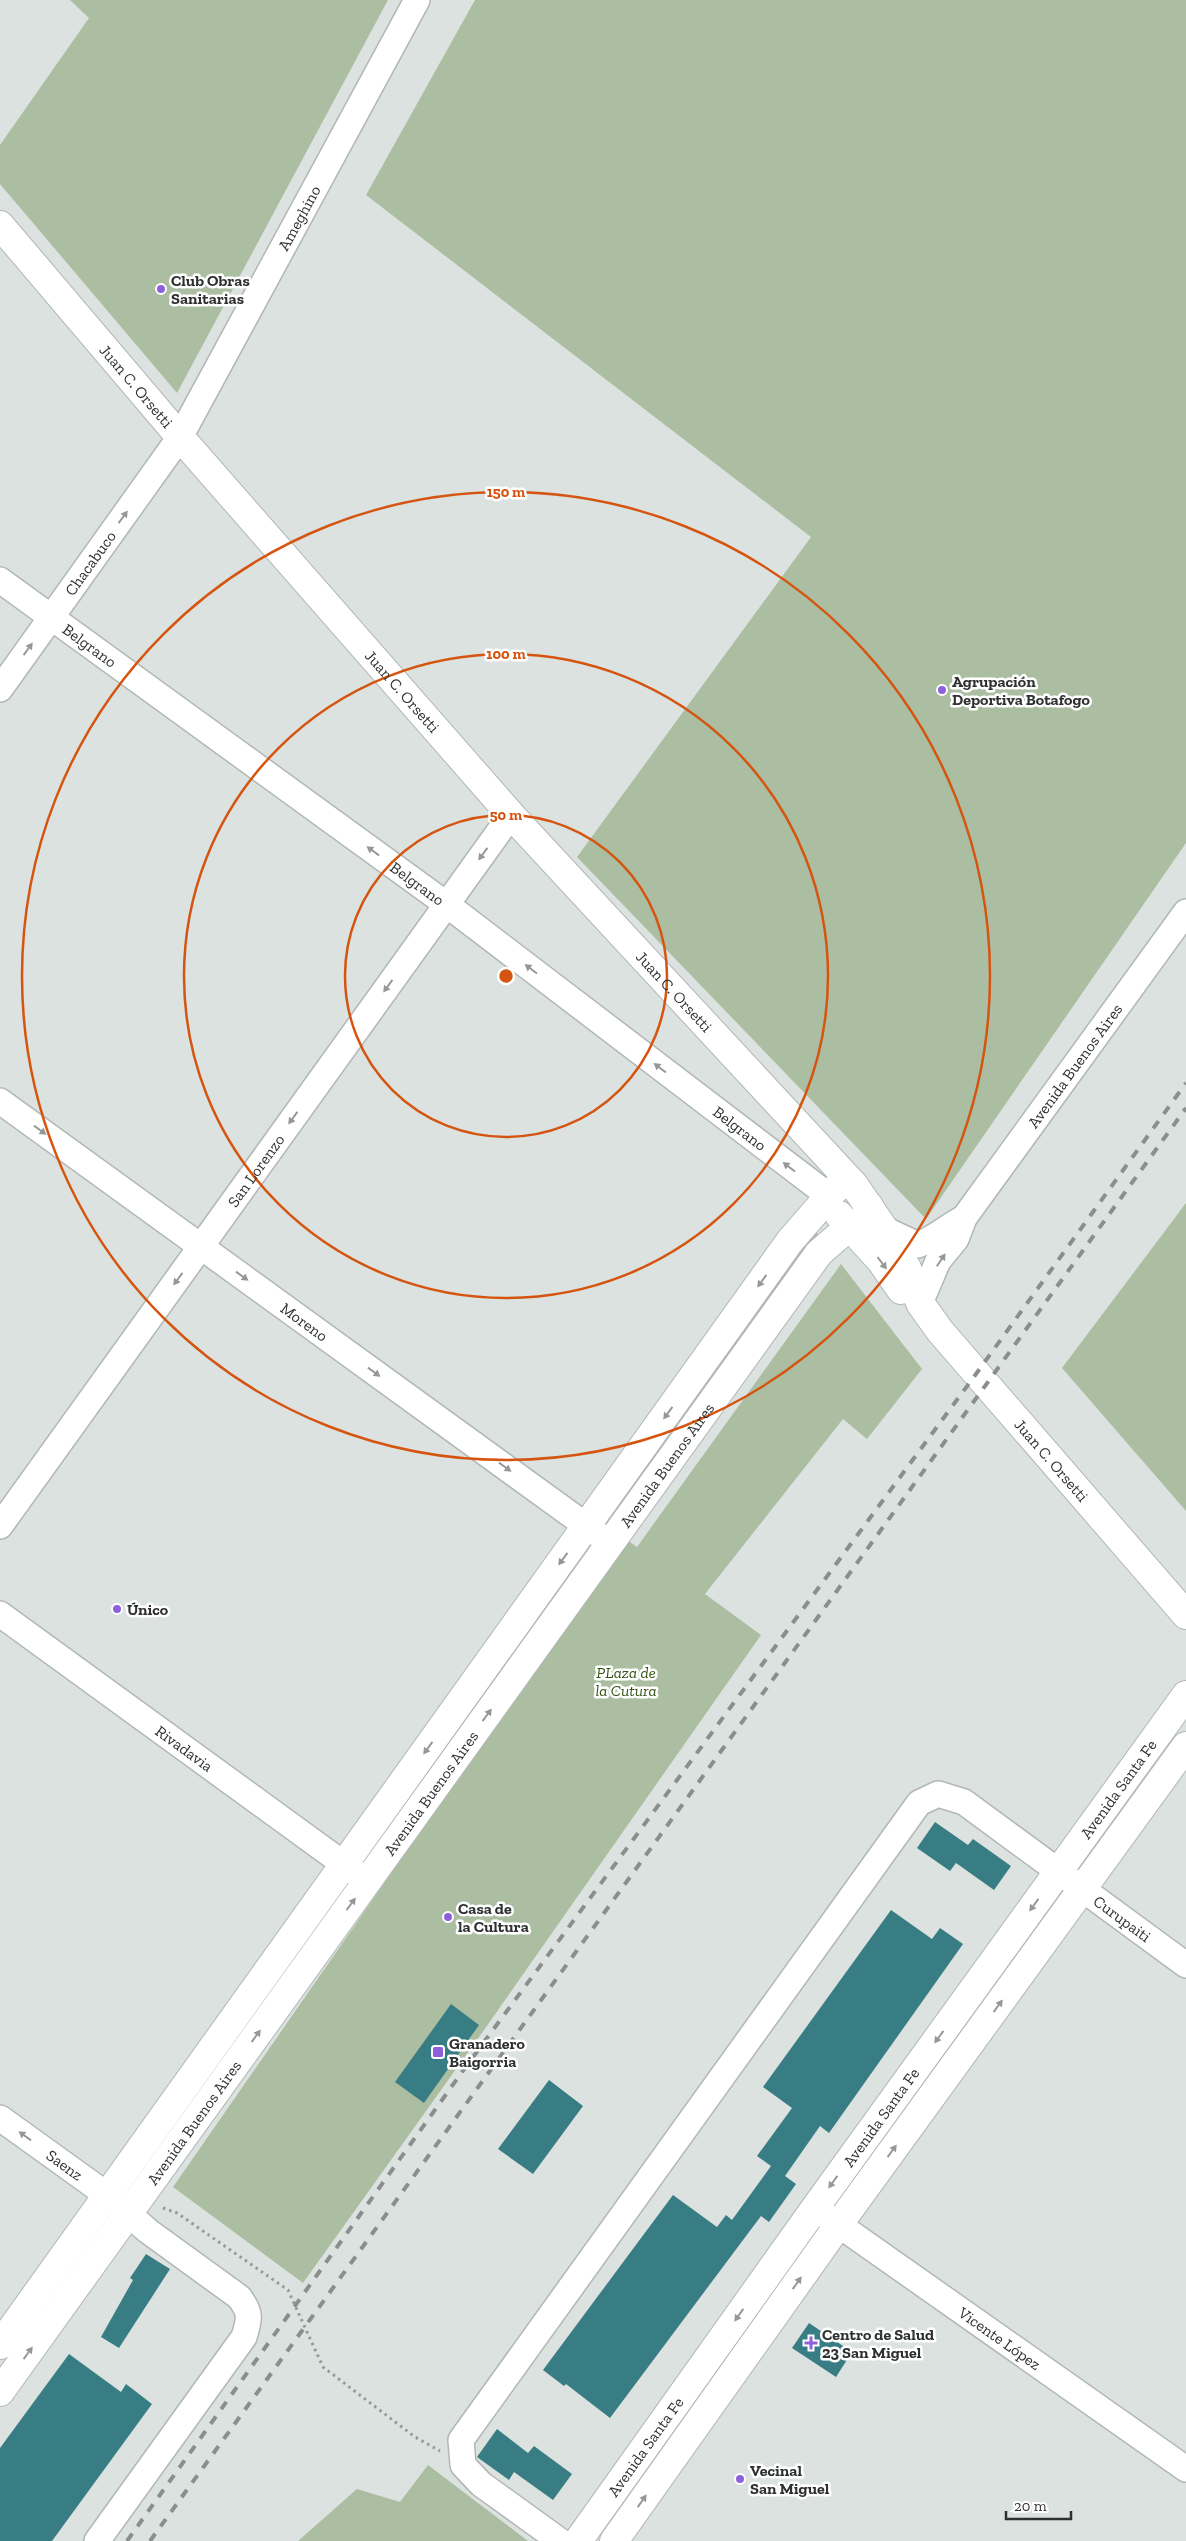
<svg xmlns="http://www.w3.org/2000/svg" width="1186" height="2541" font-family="'Zilla Slab',serif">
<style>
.green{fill:#acbea2}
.building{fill:#397d84}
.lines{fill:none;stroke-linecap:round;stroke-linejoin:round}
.minor-casing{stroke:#b1b7b5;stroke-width:28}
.major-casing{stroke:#b1b7b5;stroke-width:30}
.path{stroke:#959a98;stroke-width:3;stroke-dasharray:2.5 4;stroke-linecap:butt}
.minor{stroke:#fff;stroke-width:25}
.major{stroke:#fff;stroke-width:28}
.rail{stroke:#8a8f8d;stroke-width:4;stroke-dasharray:9 9;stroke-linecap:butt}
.oneway{fill:#969898}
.ring{fill:none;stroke:#d55510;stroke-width:2.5}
.poi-dot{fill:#8e60da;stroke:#fff;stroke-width:2}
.labels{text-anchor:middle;stroke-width:5;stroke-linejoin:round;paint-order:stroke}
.street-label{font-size:16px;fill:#2e3130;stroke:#fff}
.poi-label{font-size:16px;font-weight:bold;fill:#2e3130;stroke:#fff;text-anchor:start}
.park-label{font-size:16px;font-style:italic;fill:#315313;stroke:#fff}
.centre{fill:#d55510;stroke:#fff;stroke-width:2.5}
.ring-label{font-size:15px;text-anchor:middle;font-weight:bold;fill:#d55510;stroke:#fff;stroke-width:5;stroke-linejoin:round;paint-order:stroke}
</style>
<rect width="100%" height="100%" fill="#dce2e0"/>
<!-- green -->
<path class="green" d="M70 0H388L177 393 0 184V145L89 18Z
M475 0H1186V843L926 1219 577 857 811 537 366 195Z
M1186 1203V1511L1062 1368Z
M814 1230 819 1235 614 1517 612 1514 614 1507Z
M841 1264 922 1369 867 1439 843 1419 705 1594 761 1635 484 2030 303 2283 173 2187 624 1538 637 1547Z
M576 1563 579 1565 377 1850H372L370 1847Z
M428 2465 528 2541H298L357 2489 400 2502Z"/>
<!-- building -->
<path class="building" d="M935 1822 968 1845 973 1839 1011 1866 994 1890 956 1863 950 1871 917 1848Z
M891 1910 932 1939 940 1928 963 1944 829 2133 820 2126 785 2176 796 2184 769 2222 761 2216 610 2418 566 2384 564 2386 543 2370 673 2195 717 2227 726 2215 732 2220 771 2166 757 2156 792 2108 763 2087Z
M451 2004 479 2025 424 2103 395 2082Z
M549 2080 583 2106 533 2174 498 2149Z
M146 2254 170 2269 119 2348 101 2337 133 2280 130 2278Z
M809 2323 852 2352 836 2377 792 2348Z
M69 2354 121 2392 126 2384 152 2404 52 2541H0V2448Z
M497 2429 528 2453 534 2446 572 2474 553 2500 514 2472 509 2480 477 2457Z"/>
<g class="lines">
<defs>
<g id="minor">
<path id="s1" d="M0 580 446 904 829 1196"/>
<path id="s2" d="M0 689 180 437 417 0"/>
<path id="s3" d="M0 1101 603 1538"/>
<path d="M884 1229 918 1245C935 1238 948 1226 964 1218"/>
<path id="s4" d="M920 1303 938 1261 956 1239 964 1218 1186 912"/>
<path id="s5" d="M0 1526 511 815"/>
<path id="s6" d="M0 1614 367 1881"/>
<path id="s7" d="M0 2118 107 2195 148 2231 239 2297C251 2313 250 2318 244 2337L97 2541"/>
<path id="s8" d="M815 2208 1186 2469"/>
<path id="s9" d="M560 2541 481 2484 463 2465 461 2440 919 1803 938 1794 964 1802 1186 1965"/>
</g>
<g id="major">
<path id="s10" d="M0 225 180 437 511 815 854 1185 884 1229 907 1268 920 1303 940 1331 1186 1615"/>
<path d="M839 1215 881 1261 901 1290"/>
<path d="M0 2345 790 1241 836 1188 845 1184 854 1185"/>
<path id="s11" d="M0 2392 819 1253 849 1227 867 1218 869 1206"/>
<path id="s12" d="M578 2541 815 2208 1186 1695"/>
<path d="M614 2541 839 2224 1186 1746"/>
</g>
</defs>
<!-- minor casing -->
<use href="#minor" class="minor-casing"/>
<!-- major casing -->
<use href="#major" class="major-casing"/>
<!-- path -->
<path class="path" d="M163 2208 177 2213 288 2290 323 2367 415 2437 440 2451"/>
<!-- minor -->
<use href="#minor" class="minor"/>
<!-- major -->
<use href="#major" class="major"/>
<!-- rail -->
<path class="rail" d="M127 2541 462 2072 976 1374 1186 1083
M150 2541 1186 1108"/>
</g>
<!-- one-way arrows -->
<defs><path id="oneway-solid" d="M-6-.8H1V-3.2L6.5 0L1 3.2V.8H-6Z" transform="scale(1.25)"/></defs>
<g class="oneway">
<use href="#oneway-solid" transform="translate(123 517) rotate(-54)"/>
<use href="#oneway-solid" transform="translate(28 649) rotate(-54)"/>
<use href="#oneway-solid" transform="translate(373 851) rotate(-144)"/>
<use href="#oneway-solid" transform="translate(483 854) rotate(126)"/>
<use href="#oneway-solid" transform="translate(531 969) rotate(-143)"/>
<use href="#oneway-solid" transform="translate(388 986) rotate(126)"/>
<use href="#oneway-solid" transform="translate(660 1068) rotate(-143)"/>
<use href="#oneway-solid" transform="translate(293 1118) rotate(126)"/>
<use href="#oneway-solid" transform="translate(40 1130) rotate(36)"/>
<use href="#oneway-solid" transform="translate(789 1167) rotate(-143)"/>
<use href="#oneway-solid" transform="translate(941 1260) rotate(-56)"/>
<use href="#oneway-solid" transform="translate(882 1263) rotate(53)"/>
<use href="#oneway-solid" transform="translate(242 1276) rotate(36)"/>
<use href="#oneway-solid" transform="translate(178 1279) rotate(126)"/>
<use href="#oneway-solid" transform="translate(762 1281) rotate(126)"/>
<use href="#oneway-solid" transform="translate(374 1372) rotate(36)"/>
<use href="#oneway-solid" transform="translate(668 1413) rotate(126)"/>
<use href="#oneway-solid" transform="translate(505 1467) rotate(36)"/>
<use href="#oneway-solid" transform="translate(563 1559) rotate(126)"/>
<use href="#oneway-solid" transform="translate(487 1715) rotate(-54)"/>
<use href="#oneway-solid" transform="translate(428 1748) rotate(126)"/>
<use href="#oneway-solid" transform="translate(351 1904) rotate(-54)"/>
<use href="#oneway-solid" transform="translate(1034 1905) rotate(126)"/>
<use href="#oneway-solid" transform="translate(998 2006) rotate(-54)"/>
<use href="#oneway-solid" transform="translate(256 2036) rotate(-54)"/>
<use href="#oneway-solid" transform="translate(939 2037) rotate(126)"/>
<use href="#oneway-solid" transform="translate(25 2136) rotate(-144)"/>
<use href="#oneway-solid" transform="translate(892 2151) rotate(-54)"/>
<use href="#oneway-solid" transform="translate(833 2182) rotate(126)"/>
<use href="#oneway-solid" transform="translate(797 2283) rotate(-55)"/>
<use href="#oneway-solid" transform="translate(739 2315) rotate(125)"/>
<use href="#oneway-solid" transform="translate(28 2353) rotate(-54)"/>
<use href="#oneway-solid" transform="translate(642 2501) rotate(-55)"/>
</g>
<!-- distance rings -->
<g class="ring">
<circle cx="506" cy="976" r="161"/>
<circle cx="506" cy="976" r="322"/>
<circle cx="506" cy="976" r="484"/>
</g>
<!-- markers -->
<g class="poi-dot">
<circle cx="161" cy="289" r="5"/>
<circle cx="942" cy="690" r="5"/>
<circle cx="117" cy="1609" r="5"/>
<circle cx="448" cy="1917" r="5"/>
<rect x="432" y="2046" width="12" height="12" rx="2.5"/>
<path d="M808.5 2335.5h5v5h5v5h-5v5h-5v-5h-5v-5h5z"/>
<circle cx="740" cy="2479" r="5"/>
</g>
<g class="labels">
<!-- street labels -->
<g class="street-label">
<text dy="6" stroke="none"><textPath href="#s2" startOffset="559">Ameghino</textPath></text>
<text dy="6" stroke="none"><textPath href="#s10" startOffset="211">Juan C. Orsetti</textPath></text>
<text dy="6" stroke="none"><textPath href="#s2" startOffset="155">Chacabuco</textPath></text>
<text dy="6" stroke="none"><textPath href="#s1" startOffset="111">Belgrano</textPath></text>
<text dy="6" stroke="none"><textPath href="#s10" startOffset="616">Juan C. Orsetti</textPath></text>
<text dy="6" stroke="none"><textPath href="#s1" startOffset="516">Belgrano</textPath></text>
<text dy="6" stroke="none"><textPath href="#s10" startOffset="1021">Juan C. Orsetti</textPath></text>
<text dy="6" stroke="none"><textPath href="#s4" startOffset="285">Avenida Buenos Aires</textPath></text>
<text dy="6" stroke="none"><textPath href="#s1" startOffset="921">Belgrano</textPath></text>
<text dy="6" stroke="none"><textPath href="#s5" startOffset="438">San Lorenzo</textPath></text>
<text dy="6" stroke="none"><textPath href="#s3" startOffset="376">Moreno</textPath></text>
<text dy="6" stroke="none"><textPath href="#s10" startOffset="1626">Juan C. Orsetti</textPath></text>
<text dy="6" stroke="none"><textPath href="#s11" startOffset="1142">Avenida Buenos Aires</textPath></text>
<text dy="6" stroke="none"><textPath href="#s6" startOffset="228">Rivadavia</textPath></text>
<text dy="6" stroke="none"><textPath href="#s12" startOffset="926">Avenida Santa Fe</textPath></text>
<text dy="6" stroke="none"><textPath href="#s11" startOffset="738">Avenida Buenos Aires</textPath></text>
<text dy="6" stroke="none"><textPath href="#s9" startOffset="1178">Curupaiti</textPath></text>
<text dy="6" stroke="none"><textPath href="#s12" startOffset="521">Avenida Santa Fe</textPath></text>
<text dy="6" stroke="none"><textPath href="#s11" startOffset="332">Avenida Buenos Aires</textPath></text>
<text dy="6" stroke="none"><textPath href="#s7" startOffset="80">Saenz</textPath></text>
<text dy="6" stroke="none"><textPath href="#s8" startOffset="226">Vicente López</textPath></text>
<text dy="6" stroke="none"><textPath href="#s12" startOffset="116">Avenida Santa Fe</textPath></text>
</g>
<!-- poi labels -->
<g class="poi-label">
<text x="171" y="286">Club Obras<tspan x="171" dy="18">Sanitarias</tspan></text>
<text x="952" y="687">Agrupación<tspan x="952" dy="18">Deportiva Botafogo</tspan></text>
<text x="127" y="1615">Único</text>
<text x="458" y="1914">Casa de<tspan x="458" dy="18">la Cultura</tspan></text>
<text x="449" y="2049">Granadero<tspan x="449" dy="18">Baigorria</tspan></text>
<text x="822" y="2340">Centro de Salud<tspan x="822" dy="18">23 San Miguel</tspan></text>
<text x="750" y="2476">Vecinal<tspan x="750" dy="18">San Miguel</tspan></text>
</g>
<!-- park labels -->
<g class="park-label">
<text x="626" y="1678">PLaza de<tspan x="626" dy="18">la Cutura</tspan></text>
</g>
</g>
<circle cx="506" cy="976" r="8" class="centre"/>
<g class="ring-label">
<text x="506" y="497">150 m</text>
<text x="506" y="659">100 m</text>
<text x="506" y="820">50 m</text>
</g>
<!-- scale -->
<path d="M1006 2511v8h65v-8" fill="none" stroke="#2e3130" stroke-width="2.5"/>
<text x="1014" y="2511" font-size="15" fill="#2e3130" stroke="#ffffff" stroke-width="4" paint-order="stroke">20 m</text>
</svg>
